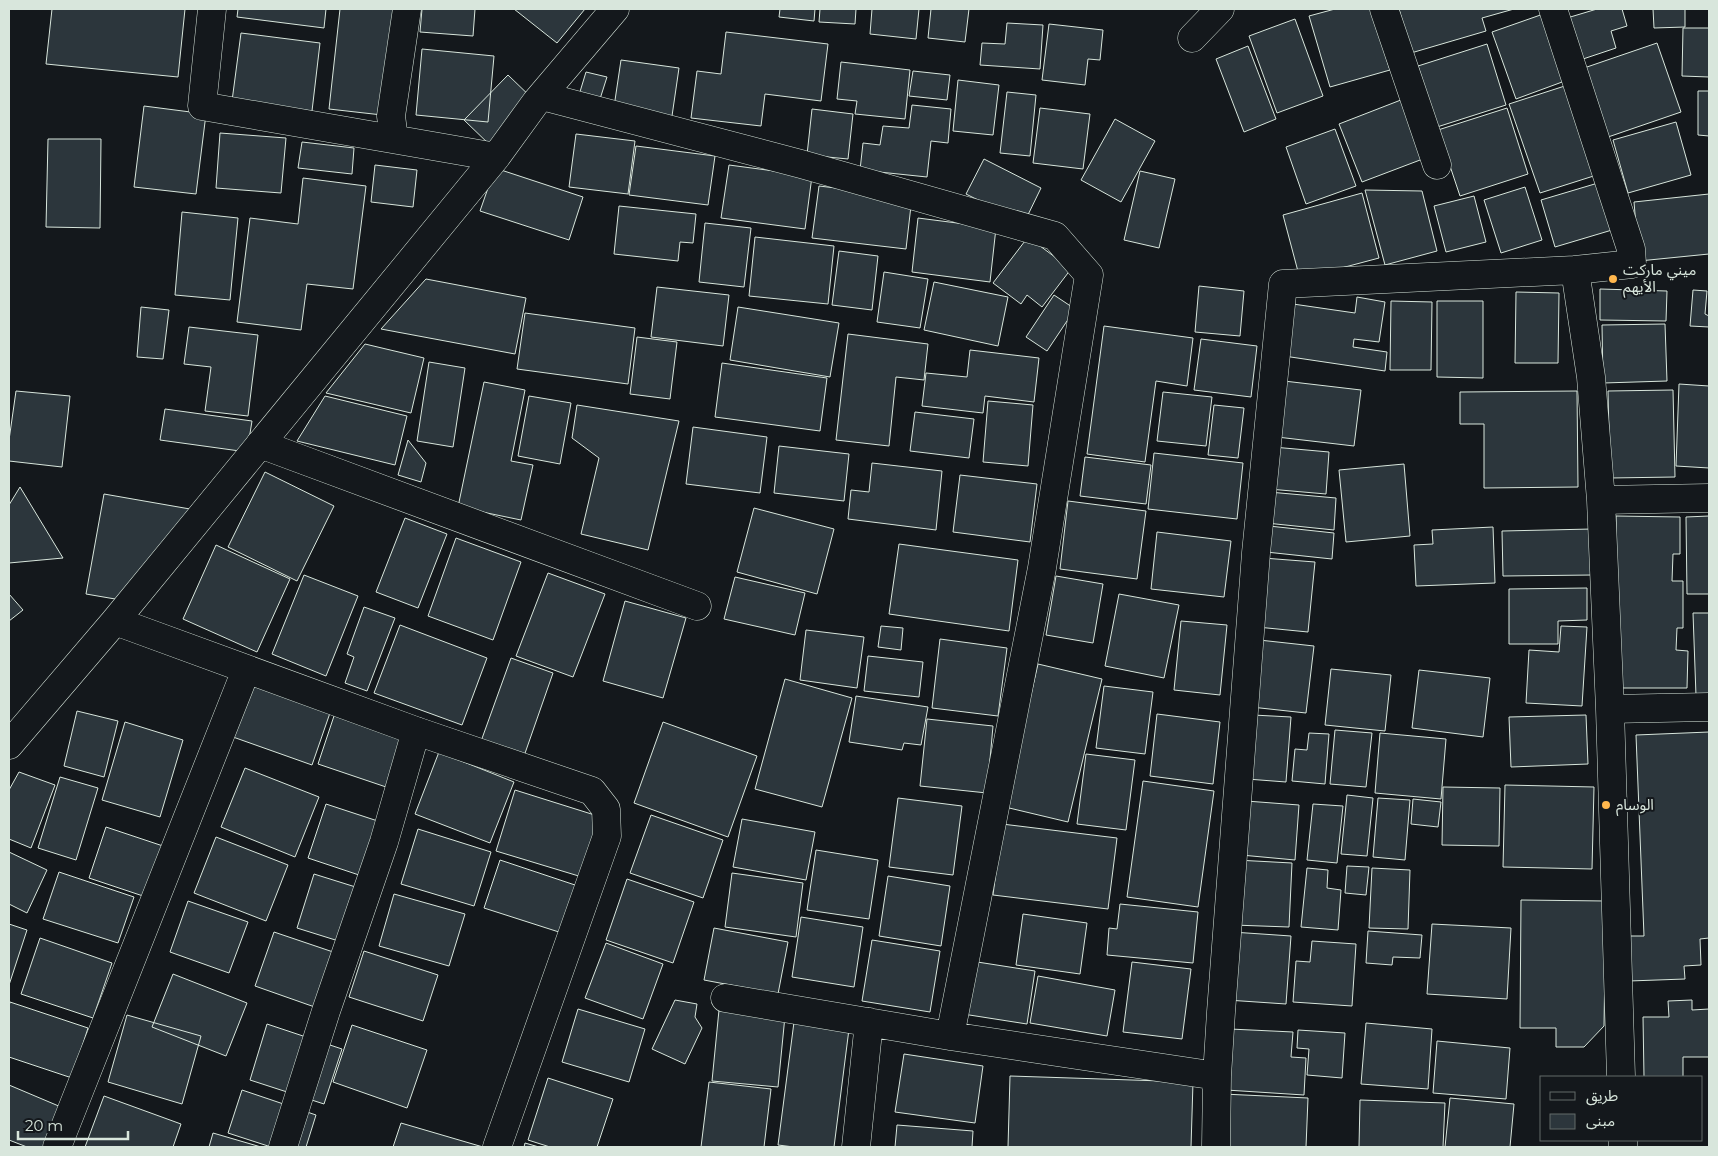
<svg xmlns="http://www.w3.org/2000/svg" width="1718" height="1156" font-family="Montserrat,'Noto Sans Arabic',sans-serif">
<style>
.building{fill:#2c363c;stroke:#d8e6dc}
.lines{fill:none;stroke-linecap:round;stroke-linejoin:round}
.minor-casing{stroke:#d8e6dc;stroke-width:29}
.minor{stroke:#14181c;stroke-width:28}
.poi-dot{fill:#ffb74d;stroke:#14181c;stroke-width:2}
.labels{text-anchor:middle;stroke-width:4;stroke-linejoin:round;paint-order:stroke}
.poi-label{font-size:15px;fill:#d8e6dc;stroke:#14181c;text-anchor:start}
</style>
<rect width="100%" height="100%" fill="#14181c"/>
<!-- building -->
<path class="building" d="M52 9H185L178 77 46 64Z
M238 9H326L324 28 237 17Z
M340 9H403L391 116 329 109Z
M422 9H475L473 36 420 32Z
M514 9H585L557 43Z
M780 9H815L814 21 779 17Z
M820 9H856L855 24 819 22Z
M872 9H919L916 39 870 34Z
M931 9H969L965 42 928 38Z
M1335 9H1371L1390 70 1330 87 1309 16Z
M1399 9H1514L1482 18 1486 31 1411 53Z
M1597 9H1622L1627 26 1611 31 1616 48 1580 60 1567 18Z
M1653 9H1685V27L1654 28Z
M1549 12 1573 78 1516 99 1492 32Z
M1295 19 1323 96 1277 113 1249 36Z
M1007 23 1043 25 1040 69 980 65 982 43 1005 44Z
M1049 24 1103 30 1100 60 1088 59 1085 85 1042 80Z
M1683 28H1709V77L1682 76Z
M726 32 828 44 821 101 765 94 761 126 691 118 697 71 721 74Z
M241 33 320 43 312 111 232 101Z
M1657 43 1681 112 1608 137 1584 68Z
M1487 44 1506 105 1437 127 1418 66Z
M1248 46 1276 119 1244 132 1216 59Z
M422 49 494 56 488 122 416 115Z
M621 60 679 68 672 116 614 107Z
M841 62 910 70 905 119 855 114 857 101 837 99Z
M913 71 950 75 947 100 909 96Z
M586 72 607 77 600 99 579 95Z
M508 75 536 102 492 147 464 120Z
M958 80 999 85 993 135 953 131Z
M1574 83 1603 173 1540 193 1509 104Z
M1698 91H1709V136L1698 135Z
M1007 92 1036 95 1030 156 1000 153Z
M1406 98 1428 157 1362 182 1339 124Z
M912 105 951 109 948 143 931 141 927 177 860 170 863 143 880 145 883 126 909 128Z
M144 106 206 114 196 194 134 187Z
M1040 108 1090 114 1083 169 1033 163Z
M1507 108 1528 174 1460 196 1438 130Z
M812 109 853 114 848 159 807 155Z
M1115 119 1155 141 1121 202 1081 180Z
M1676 122 1691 175 1628 193 1613 140Z
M1335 129 1356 186 1306 204 1286 147Z
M220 133 286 138 281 193 216 188Z
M576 134 635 141 628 194 569 187Z
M48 139H101L100 228 46 227Z
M302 142 354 148 352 174 298 168Z
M636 146 715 156 708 205 629 195Z
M984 159 1041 188 1024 223 966 194Z
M375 165 417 170 413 207 371 202Z
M729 165 812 176 805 229 721 218Z
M495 168 583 197 569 240 480 211Z
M1140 171 1175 179 1159 248 1124 240Z
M303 178 366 186 353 289 307 284 301 330 237 322 250 218 298 224Z
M1598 183 1612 230 1555 247 1541 200Z
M819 186 912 197 906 249 812 238Z
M1525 187 1542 240 1501 253 1484 200Z
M1365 190 1422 191 1437 251 1385 265Z
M1362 193 1379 258 1300 279 1283 215Z
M1709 194V254L1639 261 1634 202Z
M1474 196 1486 242 1446 252 1434 206Z
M619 206 696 214 693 243 680 242 678 261 614 254Z
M182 212 238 218 230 300 175 295Z
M918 218 996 228 990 282 912 272Z
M705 223 751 228 744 287 699 282Z
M755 237 834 246 828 304 749 296Z
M1028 237 1071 269 1042 307 1027 295 1021 304 993 283Z
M839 251 878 256 872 310 832 305Z
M884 272 928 279 920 328 877 322Z
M426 279 526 298 515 354 381 329Z
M934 282 1008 297 998 346 924 330Z
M1199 286 1244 291 1240 336 1195 332Z
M657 287 729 295 723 346 651 337Z
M1600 289 1667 291 1666 321 1600 320Z
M1693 290 1707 291 1705 314 1709 316V327L1690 326Z
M1516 292 1559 293 1558 363H1515Z
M1054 295 1075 309 1047 351 1026 337Z
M1357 297 1385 302 1379 342 1354 339 1353 347 1387 352 1385 371 1284 356 1293 304 1355 313Z
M1391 301 1432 302 1431 370H1390Z
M1437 301H1483V378L1437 377Z
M141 307 169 310 163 359 137 357Z
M738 307 839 323 830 377 730 360Z
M525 313 635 328 628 384 517 369Z
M1665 324 1667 381 1603 383 1602 325Z
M1104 326 1193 338 1187 386 1156 381 1145 462 1087 454Z
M189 327 258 335 248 416 205 411 211 367 184 364Z
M848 334 928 344 924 380 896 377 889 446 836 440Z
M637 337 677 342 670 399 630 394Z
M1201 339 1257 346 1251 397 1194 390Z
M365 344 424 358 411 413 326 393Z
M970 350 1039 358 1034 402 985 396 983 413 922 406 926 373 967 377Z
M429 362 465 368 453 447 417 441Z
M722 363 827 378 820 431 715 417Z
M1284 381 1361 390 1354 446 1277 437Z
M484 382 525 390 511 461 533 465 521 520 458 507Z
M1679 384 1709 386V468L1676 466Z
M1673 390 1675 477 1610 478 1608 391Z
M16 391 70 396 62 467 9 461V440Z
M1577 391 1578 487 1484 488V424H1460V392Z
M1163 392 1212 397 1206 446 1157 441Z
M325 396 407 416 395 465 297 441Z
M529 396 571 403 560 464 518 456Z
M988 401 1033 405 1028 466 983 462Z
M577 405 679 421 648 550 581 534 599 458 572 438Z
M1214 405 1244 408 1238 458 1208 455Z
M165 409 252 421 247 452 160 440Z
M915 412 974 419 969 458 910 451Z
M693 427 767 437 760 493 686 484Z
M408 440 426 463 421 482 398 475Z
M779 446 849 454 844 501 774 493Z
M1273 447 1329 452 1326 494 1269 489Z
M1154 453 1243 463 1237 519 1148 509Z
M1085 457 1151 465 1146 504 1080 496Z
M872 463 942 471 936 530 848 519 851 490 869 492Z
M1404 464 1410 536 1346 542 1339 470Z
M265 472 334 506 297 581 228 547Z
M960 475 1037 484 1030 542 953 532Z
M20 487 63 558 9 563V505Z
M1269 492 1336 498 1334 530 1266 523Z
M104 494 190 509 121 600 86 594Z
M1068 501 1146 511 1137 579 1060 569Z
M754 508 834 529 817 594 737 572Z
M1616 516 1680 517V554H1673L1672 581H1683V628H1677L1676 650 1688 651 1687 688H1615Z
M1709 516V594H1687L1686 517Z
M405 518 447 534 418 608 376 592Z
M1269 526 1334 533 1332 559 1266 552Z
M1493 527 1495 583 1416 586 1414 545 1433 544 1432 530Z
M1592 529 1593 575 1503 576 1502 531Z
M1157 532 1231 541 1224 597 1151 589Z
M456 538 521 562 493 640 428 616Z
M899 544 1018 560 1009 631 889 614Z
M216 545 290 579 257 652 183 619Z
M1263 558 1315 562 1308 632 1257 627Z
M548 573 605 594 573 677 516 656Z
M304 575 358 596 326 676 272 654Z
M1056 576 1103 584 1093 643 1046 635Z
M735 577 805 593 795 635 724 619Z
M1587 588V620L1558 621V644H1509V589Z
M9 594 23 610 9 621Z
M1119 594 1179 605 1164 678 1105 666Z
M625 601 686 618 663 698 603 681Z
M364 607 395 618 367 691 345 683 354 657 347 654Z
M1693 613H1709V695L1696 696Z
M1181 621 1227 625 1220 695 1174 690Z
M400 625 487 658 462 725 374 693Z
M881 626 903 628 901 650 878 647Z
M1561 626 1587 627 1582 706 1526 703 1529 650 1559 652Z
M806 630 864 637 857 688 800 680Z
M940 639 1007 648 998 716 932 708Z
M1259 640 1314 646 1306 713 1251 707Z
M868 656 923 662 919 697 864 691Z
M511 658 553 673 523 759 480 744Z
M1038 664 1102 679 1068 822 1005 807Z
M1331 669 1391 675 1385 731 1325 725Z
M1419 670 1490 678 1483 737 1412 728Z
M785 679 852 698 822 807 755 789Z
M253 683 331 710 312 765 233 737Z
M1104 686 1153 692 1145 754 1096 748Z
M856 696 928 707 921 745 904 743 902 750 849 742Z
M77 711 118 721 104 777 64 766Z
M335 713 409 738 392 789 318 764Z
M1157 714 1220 722 1213 784 1150 776Z
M1253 715 1291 717 1286 782 1247 779Z
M1586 715 1588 764 1511 767 1509 717Z
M927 719 993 726 987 793 920 786Z
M125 722 183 740 160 817 102 800Z
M663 722 757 756 728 837 634 803Z
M1335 730 1372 733 1366 787 1330 784Z
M1709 732V938L1700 939 1701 965 1684 966 1685 979 1629 981 1627 936H1644L1636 735Z
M1309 733 1329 734 1325 784 1292 781 1295 749 1307 750Z
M1380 733 1446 739 1441 799 1375 793Z
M439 752 514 782 490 843 415 814Z
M1086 754 1135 760 1126 830 1077 824Z
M245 768 319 797 295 857 221 827Z
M19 772 55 785 31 848 9 839V790Z
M60 777 98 788 76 860 38 848Z
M1143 781 1214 791 1198 907 1127 897Z
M1505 785 1594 787 1592 869 1503 867Z
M1443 787 1500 788 1499 846 1442 845Z
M515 790 601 817 582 877 496 851Z
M1347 795 1373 798 1367 856 1341 854Z
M898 798 962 806 953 875 889 867Z
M1378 798 1410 800 1405 860 1373 857Z
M1413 799 1441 802 1438 827 1411 824Z
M1246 801 1299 805 1295 860 1241 855Z
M326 804 399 828 380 882 308 858Z
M1313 804 1343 806 1337 863 1307 860Z
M651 815 723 840 703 898 630 873Z
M742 819 815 832 806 880 733 867Z
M1002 824 1117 838 1108 909 993 895Z
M106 827 166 847 149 898 89 878Z
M418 829 491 852 474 906 401 884Z
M216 837 288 865 266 921 194 893Z
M816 850 878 860 869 919 807 910Z
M9 852 47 870 27 913 9 904Z
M500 860 578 886 562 933 484 908Z
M1236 860 1292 863 1289 927 1233 925Z
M1347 866 1369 867 1366 895 1345 893Z
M1307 868 1328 870 1327 888 1341 890 1338 930 1301 927Z
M1372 868 1410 870 1408 929 1369 928Z
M59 872 134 897 118 943 43 919Z
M732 873 803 883 796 937 725 927Z
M314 874 378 894 361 948 297 928Z
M888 876 950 886 941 946 879 936Z
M627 879 694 902 673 963 606 940Z
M394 894 465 914 449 966 379 946Z
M1521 900 1606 901 1604 1026 1584 1047H1556V1028H1520Z
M188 901 248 922 229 973 170 952Z
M1120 904 1198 912 1193 963 1107 955 1109 928 1117 929Z
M1023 914 1087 923 1080 974 1016 965Z
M801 917 863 927 854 987 792 977Z
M9 924 27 930 9 985Z
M1432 924 1511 928 1507 999 1427 994Z
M714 928 788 942 778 994 704 980Z
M1368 931 1422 935 1420 958 1393 957 1392 965 1366 963Z
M274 932 345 956 326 1011 255 986Z
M1232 932 1291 936 1286 1004 1227 1000Z
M40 938 112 963 93 1018 21 994Z
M872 940 940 951 930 1012 862 1001Z
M1312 941 1356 944 1352 1006 1293 1002 1296 961 1310 962Z
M606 943 663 964 643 1019 585 998Z
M364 951 438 975 423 1021 349 997Z
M971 961 1035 971 1027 1024 963 1014Z
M1132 962 1191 969 1182 1039 1123 1032Z
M173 974 247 1003 226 1056 152 1027Z
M1038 976 1115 990 1107 1036 1030 1023Z
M675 1000 697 1004 695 1017 702 1028 685 1064 652 1049Z
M1692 1000V1010L1709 1009V1057H1683V1077H1644L1643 1017H1669L1668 1001Z
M10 1002 88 1028 72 1078 9 1057V1007Z
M578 1009 645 1029 629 1082 562 1062Z
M719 1010 785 1016 778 1087 712 1081Z
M127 1015 201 1036 182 1104 108 1082Z
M794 1022 849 1029 834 1147H794L778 1145Z
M1366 1023 1432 1029 1428 1089 1361 1084Z
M267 1024 342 1049 324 1104 250 1080Z
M352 1025 427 1050 407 1108 333 1082Z
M1230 1029 1293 1032 1291 1057 1306 1058 1304 1095 1226 1090Z
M1298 1030 1345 1033 1342 1078 1307 1075 1309 1049 1297 1048Z
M1437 1041 1510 1048 1506 1099 1433 1093Z
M904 1054 983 1066 975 1123 895 1112Z
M1010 1076 1193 1082 1191 1147H1008Z
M548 1078 613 1099 597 1147H550L528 1140Z
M709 1082 771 1089 764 1147H701Z
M9 1085 61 1107 45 1147H27L9 1140Z
M242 1090 316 1115 306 1147H271L228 1133Z
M1223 1094 1308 1098 1306 1147H1221Z
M104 1096 181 1124 173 1147H85Z
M1450 1098 1514 1104 1510 1147H1445Z
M1360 1100 1445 1103 1443 1147H1359Z
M401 1123 483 1147H393Z
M897 1125 973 1131 972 1147H895Z
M213 1133 261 1147H209Z
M525 1143 539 1147H524Z"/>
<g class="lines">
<defs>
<path id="minor" d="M212 9 202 106 496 157
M1384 9 1437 165
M1553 9 1631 249 1632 264 1575 270 1591 377 1601 500 1610 709 1621 1077
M1192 38 1220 9
M542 96 801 164 1055 236 1089 275 1042 568 950 1036
M394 139 391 116 407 9
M260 444 697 606
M1601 500 1709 498
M115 621 416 731 592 791 606 809 607 836 497 1147
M1610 709 1709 707
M9 745 115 621 496 157 536 102 615 9
M725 998 950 1036 1217 1076
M1623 1140V1147
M57 1147 246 670
M283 1147 326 1011 384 842 416 731
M856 1147 869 1022
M1216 1147 1217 1076 1221 1012 1256 553 1283 284 1575 270"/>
</defs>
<!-- minor casing -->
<use href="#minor" class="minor-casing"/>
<!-- minor -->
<use href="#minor" class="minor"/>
</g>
<!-- markers -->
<g class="poi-dot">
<circle cx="1613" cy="279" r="5"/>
<circle cx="1606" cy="805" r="5"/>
</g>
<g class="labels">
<!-- poi labels -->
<g class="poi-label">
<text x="1623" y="275">ميني ماركت<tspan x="1623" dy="17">الأيهم</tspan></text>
<text x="1616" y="810">الوسام</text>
</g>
</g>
<!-- border -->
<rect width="1718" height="1156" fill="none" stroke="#d8e6dc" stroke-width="20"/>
<!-- legend -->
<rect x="1540" y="1076" width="162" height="65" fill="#14181c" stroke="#626a69"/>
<rect x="1550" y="1092" width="25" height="8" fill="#14181c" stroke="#626a69"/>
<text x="1586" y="1101" font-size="15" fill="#d8e6dc">طريق</text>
<rect x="1550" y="1114" width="25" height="15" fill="#2c363c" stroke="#626a69"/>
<text x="1586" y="1126" font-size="15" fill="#d8e6dc">مبنى</text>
<!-- scale -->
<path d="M18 1131v8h110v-8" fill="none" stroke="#d8e6dc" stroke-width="2.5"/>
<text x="25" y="1131" font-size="15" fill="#d8e6dc" stroke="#14181c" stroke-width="4" paint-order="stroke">20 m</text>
</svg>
